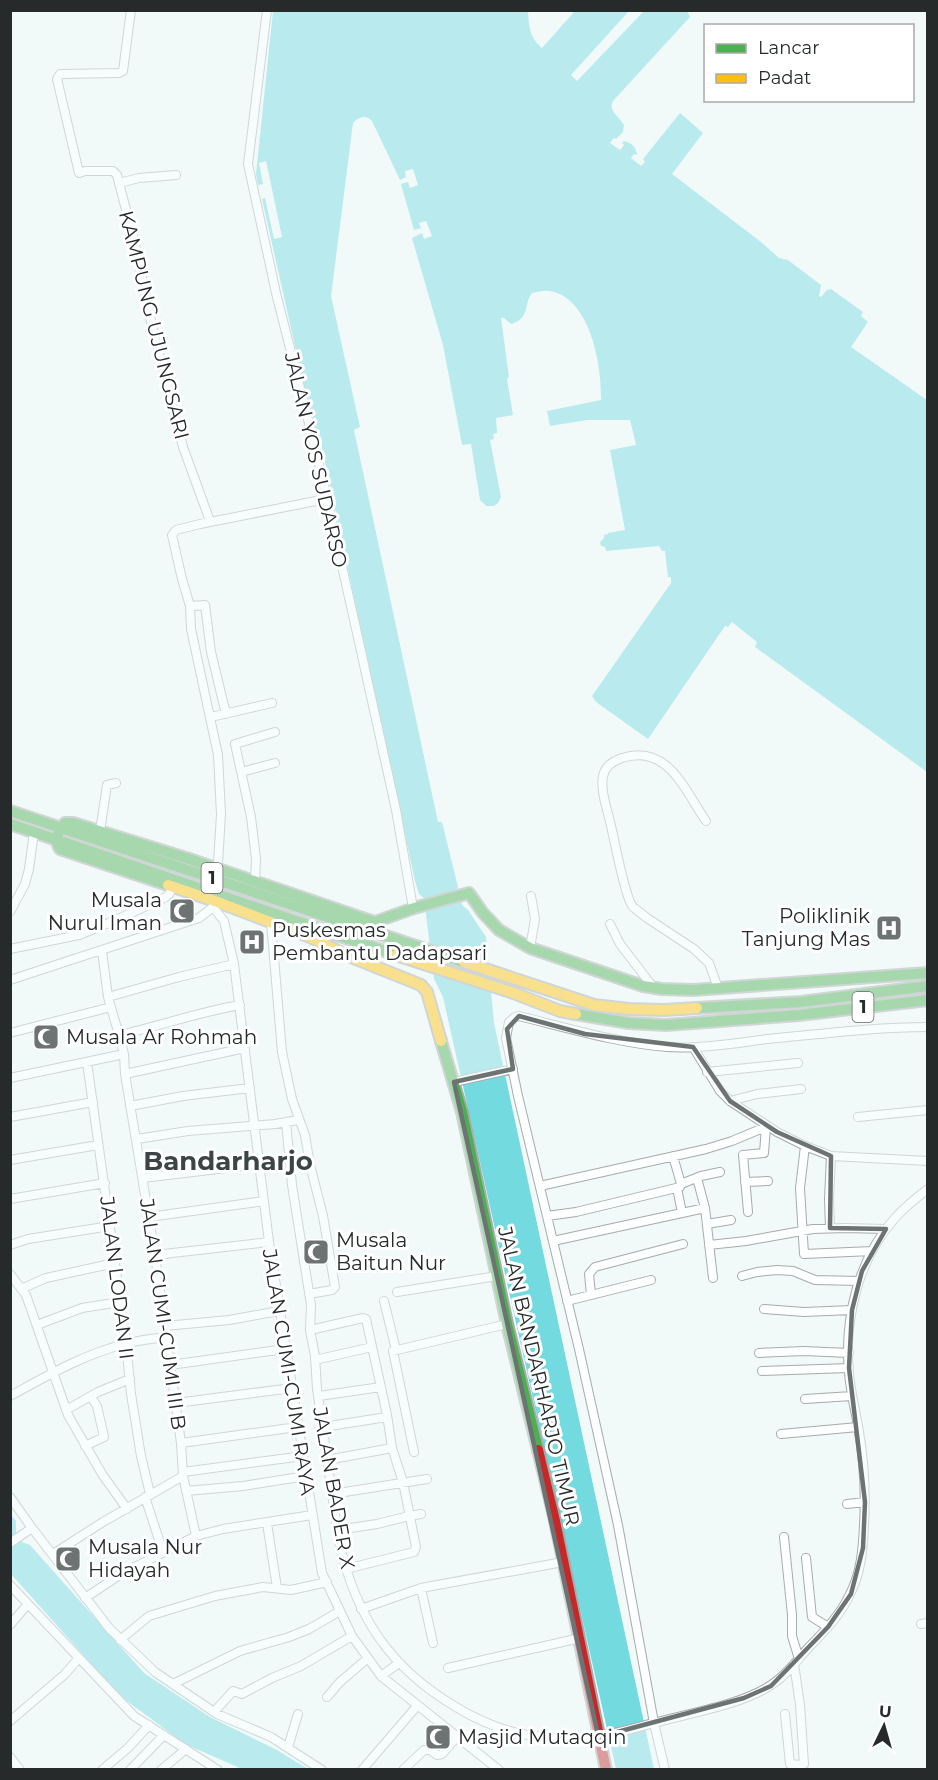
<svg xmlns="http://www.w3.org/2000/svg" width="938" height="1780" font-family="Montserrat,sans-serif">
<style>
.water{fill:#73dae0}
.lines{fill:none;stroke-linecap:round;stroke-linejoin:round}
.street-casing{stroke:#a7abab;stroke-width:10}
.fast-casing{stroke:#a7abab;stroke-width:14}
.slow-casing{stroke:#a7abab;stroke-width:14}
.jam-casing{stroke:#a7abab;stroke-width:14}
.street{stroke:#fdfefe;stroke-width:8}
.fast{stroke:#4caf50;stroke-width:10}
.slow{stroke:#ffc107;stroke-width:10}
.jam{stroke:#c62828;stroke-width:10}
.marked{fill:none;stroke:#6d7273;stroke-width:4.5;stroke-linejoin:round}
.labels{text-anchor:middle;stroke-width:6;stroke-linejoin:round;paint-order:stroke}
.shield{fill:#fff;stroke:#676a6b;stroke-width:1.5}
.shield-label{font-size:18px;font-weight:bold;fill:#262a2b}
.street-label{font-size:20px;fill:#262a2b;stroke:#fff}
.poi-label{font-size:20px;fill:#262a2b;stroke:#fff;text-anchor:start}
.district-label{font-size:26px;font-weight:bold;fill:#3b4546;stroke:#fff}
</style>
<rect width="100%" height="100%" fill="#f2f9f9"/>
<!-- water -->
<path class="water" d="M273 11H528C529 26 529 37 542 48L575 11H629L571 75 577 81 644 11H687L690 17 613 101C608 111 619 116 624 125L623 132 616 139 614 138 610 143 620 150 624 145 622 143 624 141C632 143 636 147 637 155L634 154 631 158 641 166 645 162 643 159 680 113 703 133 672 174 761 242 779 258 788 260 821 285 819 296 821 297 827 290 831 289 863 312 861 316 868 322 851 347 927 400V772L755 647 757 642 732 622 728 627 725 626 648 739 596 702 592 696 671 583V577H668L665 551H662L659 546 606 551 605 547 601 546 600 542 604 538V535L608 534V533L625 530 610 450 636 445 630 420H587L550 426 547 411 601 400C602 367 591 298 550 291 545 290 537 292 532 293 523 305 531 318 511 324L504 318H501L509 377 507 379 513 415 496 418 497 433 493 434 494 439 490 440 501 497 498 503 494 506H486L480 500 471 444 462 445 443 345 412 238 422 233 424 239 432 236 426 221 419 223 421 228 414 230 401 184 408 182 410 188 418 185 413 169 405 171 406 177 400 180 372 121C366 114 358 117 353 123L331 296 360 427 354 430 438 822H442L458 887 457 890 462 905 468 910 486 937 494 1023 654 1769H616L443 997 434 979 424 898 419 894 415 881 320 439 315 435 262 199 265 198 274 239 282 237 266 161 259 163 263 184 258 185 256 174Z
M10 1514 16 1521V1532L22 1542 30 1545 144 1673 210 1717 277 1750 308 1769H242L185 1744 119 1695 11 1574Z"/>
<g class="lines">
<defs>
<path id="street" d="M267 10 248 164 276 293 317 455 355 624 396 810 413 908
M176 175 139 178 119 183 134 240 152 326 183 447 210 521
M119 183 117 175 113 171H85L79 173 57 79 60 74 119 73 123 71 131 10
M190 606 205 605 211 652 226 714
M211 717 272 703
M241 772 275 763
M706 821C685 791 668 743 622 758 613 761 605 766 603 776 600 791 608 811 611 826 617 851 621 878 630 902L633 907 647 918 694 949 709 963 718 988
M100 831 107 785 116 783
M255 881 256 859 251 817 235 744 275 732
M213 907 224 921 234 964 269 1242 322 1573 352 1636 381 1676 499 1770
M10 912 25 884 29 869 34 832
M271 922 282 1052 292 1099 305 1135 310 1165 323 1216 335 1287 332 1290 309 1294
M610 924 620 944 653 987
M530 948 535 919 531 896
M10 949 79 935 109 923 166 897 170 893 172 887
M102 951 108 997 119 1035 124 1054 125 1074 155 1255 181 1443 183 1476 196 1536
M10 980 199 918 213 907 217 880 221 814 218 755 191 629 190 606 182 579 172 535 176 530 200 524 326 499
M108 997 179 977 234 964
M10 1033 111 1007
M119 1035C160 1026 199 1012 240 1005
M693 1047 720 1091 730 1101 777 1132 805 1146 831 1156 928 1161
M87 1062 126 1343 131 1394 141 1456 150 1494
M707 1072 798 1063
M125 1074 245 1048
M10 1078 124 1054
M454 1082 513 1069
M730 1101 757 1094 801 1089
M130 1106 183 1096 250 1088
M10 1117 93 1102
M858 1117 928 1110
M286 1122 292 1185 311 1305 310 1330 315 1356 317 1389 339 1542C356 1617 390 1668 456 1707 505 1737 552 1744 609 1734 627 1731 644 1725 662 1721 695 1712 743 1704 771 1685 787 1675 798 1659 810 1646 825 1631 841 1614 850 1594 861 1573 863 1549 864 1525 866 1492 864 1459 858 1426 855 1408 850 1390 849 1372 844 1319 858 1259 895 1218 905 1207 916 1198 928 1189
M137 1139 188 1131 275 1124 298 1120
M805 1146 800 1188 804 1254 872 1251
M673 1156 681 1184
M10 1160 98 1145
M143 1178 259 1164
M697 1178 705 1208 713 1278
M745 1182 768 1181
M540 1186 706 1149 732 1141 768 1126
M677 1188 682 1213
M10 1199 105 1183
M748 1212 743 1155 764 1153 766 1127
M547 1216 576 1212 672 1189 680 1187 681 1184 701 1176 720 1172
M149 1217 264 1201
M707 1224 731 1220
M830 1228 829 1199 831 1156
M553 1241 705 1208
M10 1245 28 1239 110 1226
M709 1245 746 1241 813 1229 845 1228 886 1229
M155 1255 269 1242
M10 1274 26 1295 68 1415 102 1474 127 1509
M742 1276 757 1272 777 1270 793 1271 815 1280 859 1281
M21 1289 46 1278 115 1263
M397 1292 497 1276
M591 1295 589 1274 595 1267 683 1244
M384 1301 396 1350
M567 1301 651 1280
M764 1309 804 1312 852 1310
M37 1325 82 1308 120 1302
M165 1326 229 1320 279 1311
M310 1330 363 1318 366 1319 387 1415 392 1448
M759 1353 804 1351 849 1353
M315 1360 372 1347
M170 1365 285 1349
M762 1371 849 1368
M10 1396C47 1376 84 1354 125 1344 138 1340 153 1339 166 1337
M319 1396 381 1387
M805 1399 852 1396
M176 1403 292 1388
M66 1410 98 1392 130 1379
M323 1427 387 1417
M781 1434 858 1427
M181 1443 297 1427
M85 1446 104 1437 97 1406 91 1397
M414 1452 393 1351 507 1324
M327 1460 392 1448 403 1482 416 1547 414 1552 346 1569
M183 1472 303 1456
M186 1491 243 1486 306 1476
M332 1494 427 1479
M10 1497 32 1528 109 1628 155 1672 217 1714 271 1737 322 1770
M145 1497 163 1552
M847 1504 865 1502
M267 1523 277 1588
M337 1530 377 1524 409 1516 421 1514
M784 1537 792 1615V1636L799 1659
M10 1543 32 1528
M53 1554 103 1522 183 1476
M806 1558 812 1617 828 1627
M10 1585 134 1716 218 1770
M421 1588 433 1643
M85 1598 121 1574 196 1536 223 1529 312 1515
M361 1609 421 1588 563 1562
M921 1624 928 1623
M10 1625 28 1604
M120 1640 149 1616 215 1596 263 1587 291 1590 327 1582
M448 1668 580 1638
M381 1676 399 1663
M173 1684 240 1651 289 1637 309 1629 340 1611
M327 1697 340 1682 368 1658
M214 1712 233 1691 242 1694 272 1678 301 1666 352 1636
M785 1714 790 1764 803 1765 804 1764 800 1705 794 1664
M10 1721 64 1675 79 1658
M288 1747 298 1714
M10 1757 20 1770
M102 1770 128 1748 149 1725
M130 1770 164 1735
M161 1770 186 1749
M362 1770 417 1706
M403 1770 424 1750H430L437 1755 442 1754 457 1737
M665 1770 654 1723 618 1525 579 1349 518 1096 506 1038 509 1022 515 1017 519 1016C568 1028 617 1043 667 1047 701 1049 735 1043 768 1039 821 1034 874 1027 928 1027"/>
<path id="fast" d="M10 811 464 962
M10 824 396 955
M168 885 60 849C54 839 58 831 65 823H73L186 858 374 922
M357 942 361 927 414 908 469 893 483 913 499 930 530 948 643 986 662 989 693 990 928 973
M697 1008 801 1002 928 986
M576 1014 629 1023 666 1025 799 1015 928 1000
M441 1041 462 1112 507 1324 538 1450"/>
<path id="slow" d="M168 885 215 901 310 937 346 955 421 985 427 992 441 1041
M396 955 511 992 560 1011 576 1014
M464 962 594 1005 629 1009 664 1010 697 1008"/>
<path id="jam" d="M538 1450 555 1521 606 1770"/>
</defs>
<!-- street casing -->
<use href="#street" class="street-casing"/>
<!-- fast casing -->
<use href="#fast" class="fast-casing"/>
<!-- slow casing -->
<use href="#slow" class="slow-casing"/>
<!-- jam casing -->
<use href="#jam" class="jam-casing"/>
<!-- street -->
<use href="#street" class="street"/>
<!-- fast -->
<use href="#fast" class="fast"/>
<!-- slow -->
<use href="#slow" class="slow"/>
<!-- jam -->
<use href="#jam" class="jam"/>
</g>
<!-- marked area -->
<path d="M0 0H938V1780H0ZM519 1016 585 1034 693 1047 730 1101 777 1132 831 1156 830 1228 886 1229 862 1271 852 1310 849 1368 865 1502 863 1548 851 1594 828 1627 771 1686 744 1698 606 1735H598L454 1082 513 1069 507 1029Z" fill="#f2f9f9" fill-opacity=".55" fill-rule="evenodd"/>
<path class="marked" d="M519 1016 585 1034 693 1047 730 1101 777 1132 831 1156 830 1228 886 1229 862 1271 852 1310 849 1368 865 1502 863 1548 851 1594 828 1627 771 1686 744 1698 606 1735H598L454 1082 513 1069 507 1029Z"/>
<!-- icons -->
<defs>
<symbol id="mosque-square" viewBox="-11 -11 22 22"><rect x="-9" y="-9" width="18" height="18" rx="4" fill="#6d7273" stroke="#fff"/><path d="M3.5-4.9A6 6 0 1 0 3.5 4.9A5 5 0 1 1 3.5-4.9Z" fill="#fff"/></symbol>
<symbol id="hospital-square" viewBox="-11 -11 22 22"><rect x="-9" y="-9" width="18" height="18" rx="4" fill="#6d7273" stroke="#fff"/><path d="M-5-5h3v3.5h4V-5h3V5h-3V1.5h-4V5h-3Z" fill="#fff"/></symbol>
</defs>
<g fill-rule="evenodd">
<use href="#mosque-square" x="167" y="896" width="30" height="30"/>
<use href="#hospital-square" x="874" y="913" width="30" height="30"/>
<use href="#hospital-square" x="237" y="927" width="30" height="30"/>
<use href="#mosque-square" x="31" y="1022" width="30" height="30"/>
<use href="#mosque-square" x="301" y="1237" width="30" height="30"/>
<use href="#mosque-square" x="53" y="1544" width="30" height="30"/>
<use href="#mosque-square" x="423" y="1722" width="30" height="30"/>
</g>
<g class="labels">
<!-- shield labels -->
<g class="shield">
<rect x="201.5" y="863" width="21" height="30" rx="4.5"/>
<rect x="852.5" y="992" width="21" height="30" rx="4.5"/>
</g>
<g class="shield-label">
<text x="212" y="884">1</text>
<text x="863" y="1013">1</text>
</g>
<!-- street labels -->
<g class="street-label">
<text transform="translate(154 325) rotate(76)" y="7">KAMPUNG UJUNGSARI</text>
<text transform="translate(316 460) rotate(77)" y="7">JALAN YOS SUDARSO</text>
<text transform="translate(117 1278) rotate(83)" y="7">JALAN LODAN II</text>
<text transform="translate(163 1314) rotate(82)" y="7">JALAN CUMI-CUMI III B</text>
<text transform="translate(289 1372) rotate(81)" y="7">JALAN CUMI-CUMI RAYA</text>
<text transform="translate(539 1376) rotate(77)" y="7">JALAN BANDARHARJO TIMUR</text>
<text transform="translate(334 1488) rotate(80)" y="7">JALAN BADER X</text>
</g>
<!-- poi labels -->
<g class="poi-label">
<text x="162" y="907" text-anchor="end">Musala<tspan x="162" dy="23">Nurul Iman</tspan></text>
<text x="870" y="923" text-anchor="end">Poliklinik<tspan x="870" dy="23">Tanjung Mas</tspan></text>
<text x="272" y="937">Puskesmas<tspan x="272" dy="23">Pembantu Dadapsari</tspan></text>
<text x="66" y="1044">Musala Ar Rohmah</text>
<text x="336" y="1247">Musala<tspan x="336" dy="23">Baitun Nur</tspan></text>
<text x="88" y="1554">Musala Nur<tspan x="88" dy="23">Hidayah</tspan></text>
<text x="458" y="1744">Masjid Mutaqqin</text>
</g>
<!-- district labels -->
<g class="district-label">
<text x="228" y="1170">Bandarharjo</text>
</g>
</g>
<!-- border -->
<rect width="938" height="1780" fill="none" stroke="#262a2b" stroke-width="24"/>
<!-- legend -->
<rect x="704" y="24" width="210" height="78" fill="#ffffff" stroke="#a8aaaa" stroke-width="1.5"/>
<rect x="716" y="44" width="30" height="9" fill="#4caf50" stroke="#a8aaaa" stroke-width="1.5"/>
<text x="758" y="54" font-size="18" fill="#262a2b">Lancar</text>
<rect x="716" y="74" width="30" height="9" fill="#ffc107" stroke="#a8aaaa" stroke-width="1.5"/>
<text x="758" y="84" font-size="18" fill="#262a2b">Padat</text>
<!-- north arrow -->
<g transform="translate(884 1726) rotate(5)" stroke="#ffffff" stroke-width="4.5" paint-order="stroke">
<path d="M0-4.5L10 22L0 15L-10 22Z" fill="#262a2b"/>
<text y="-9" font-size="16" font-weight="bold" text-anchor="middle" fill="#262a2b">U</text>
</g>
</svg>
